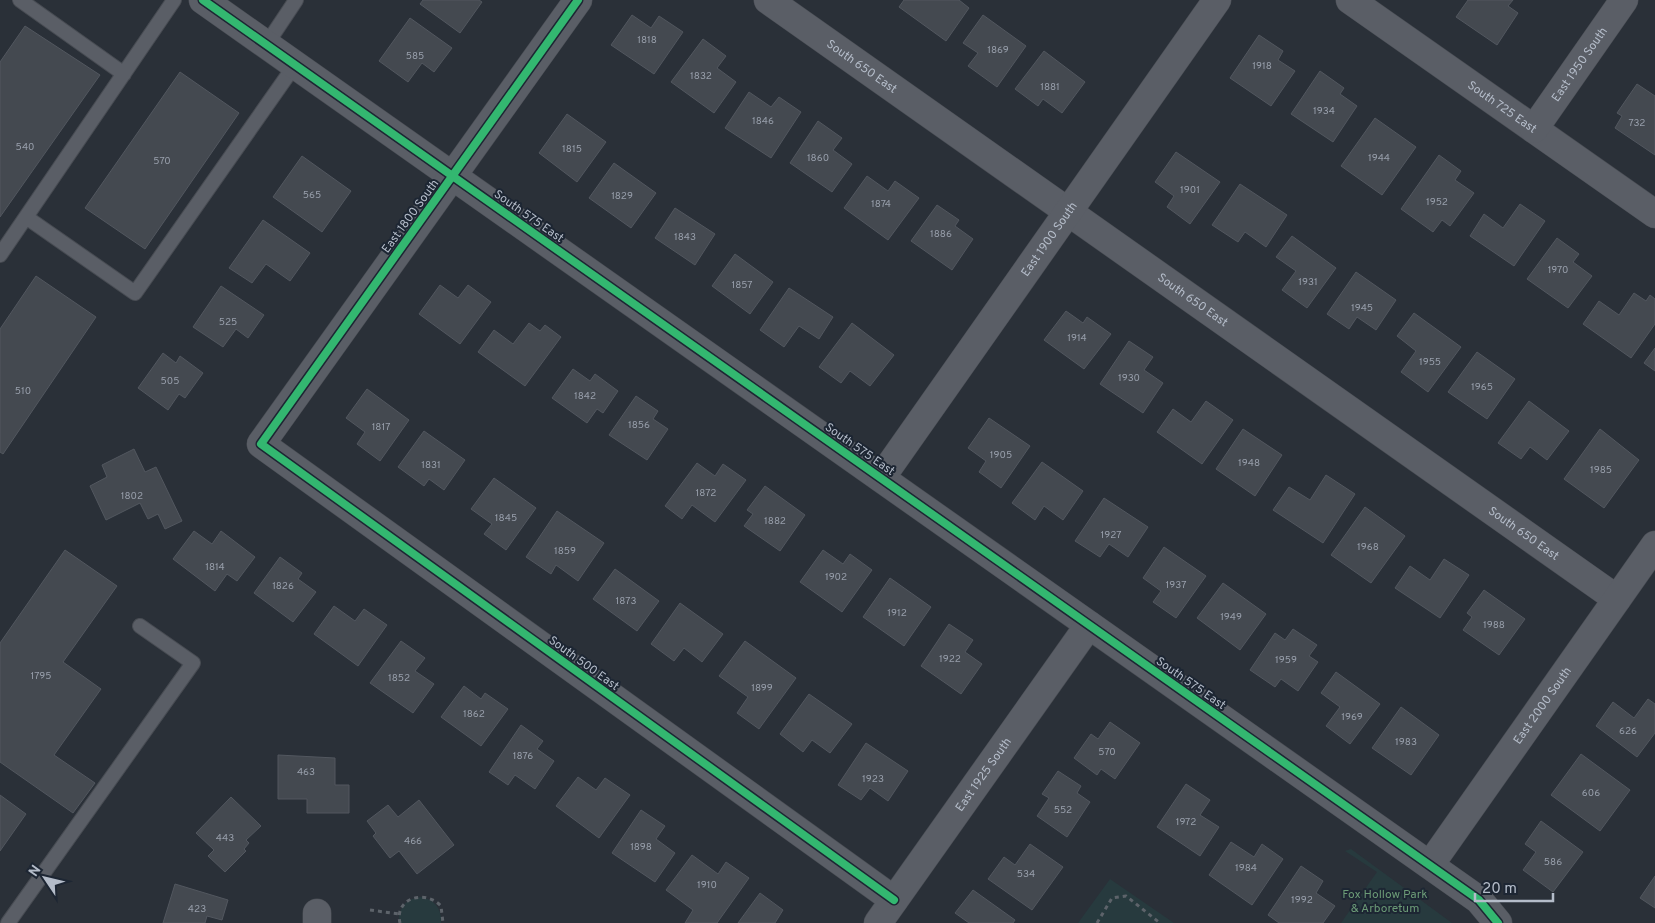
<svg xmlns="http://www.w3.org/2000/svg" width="1655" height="923" font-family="Overpass,sans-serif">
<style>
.green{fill:#273a3e}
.building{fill:#444950;stroke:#52575f}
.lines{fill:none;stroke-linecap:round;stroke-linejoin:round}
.service-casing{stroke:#484c53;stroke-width:16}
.minor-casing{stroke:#484c53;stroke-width:29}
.path{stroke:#5d636a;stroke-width:3;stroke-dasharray:4 4;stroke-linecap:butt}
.service{stroke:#5a5e66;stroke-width:14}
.minor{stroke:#5a5e66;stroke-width:28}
.cycleway-casing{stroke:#1d2633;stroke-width:11}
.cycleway{stroke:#33b770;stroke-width:8}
.labels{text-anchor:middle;stroke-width:4;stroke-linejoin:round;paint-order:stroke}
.number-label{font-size:10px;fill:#989fab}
.street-label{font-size:12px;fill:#b4bcc9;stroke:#1d2633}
.park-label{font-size:12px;fill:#6b9a76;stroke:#1d2633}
</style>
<rect width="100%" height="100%" fill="#2a3038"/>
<!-- green -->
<path class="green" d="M1351 849 1452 923H1341L1377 872 1345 851Z
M1110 879 1174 923H1078Z
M421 897C435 900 442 909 441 923H399C398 908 406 898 421 897Z"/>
<!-- building -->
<path class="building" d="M423 0H479L482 2 460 33 420 4Z
M904 0H959L969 8 946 41 899 7Z
M1468 0H1513L1508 6 1518 13 1497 45 1456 17Z
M632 15 651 28 659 16 683 32 654 74 611 45Z
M983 15 1026 46 997 87 968 66 978 53 963 43Z
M410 18 452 48 434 72 422 63 408 82 379 61Z
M25 26 100 75 0 217V62Z
M1259 35 1283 51 1278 60 1295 71 1271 106 1230 78Z
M703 39 726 56 717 68 736 82 714 113 671 82Z
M1044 51 1085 82 1062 113 1043 99 1038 106 1015 89Z
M1320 71 1344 88 1340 94 1357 106 1333 142 1291 114Z
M180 72 239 113 145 249 85 208Z
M1637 84 1655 96V155L1615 128 1622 116 1617 113Z
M749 92 771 107 779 97 801 112 771 158 725 128Z
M567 114 606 142 577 182 539 153Z
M1375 118 1416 147 1382 195 1341 166Z
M818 121 842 138 833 150 852 164 832 192 790 163Z
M1176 152 1220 182 1190 224 1167 207 1174 196 1155 182Z
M1439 155 1461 171 1455 180 1474 193 1450 226 1442 220 1433 232 1401 209Z
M302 156 351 191 322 232 273 197Z
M614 163 656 193 631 228 589 198Z
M867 176 888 191 895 181 919 198 888 240 844 208Z
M1240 184 1287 215 1266 247 1245 232 1238 242 1212 225Z
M1520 204 1545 221 1514 266 1470 236 1484 214 1503 228Z
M937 205 959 220 955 226 973 239 952 270 911 241Z
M675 208 715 234 695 265 655 238Z
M263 220 310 253 290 281 266 264 252 283 229 268Z
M1292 236 1336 268 1307 308 1282 290 1296 271 1276 257Z
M1557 238 1579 254 1573 262 1592 276 1568 308 1527 279Z
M735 254 773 282 750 314 712 286Z
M1356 272 1396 300 1376 330 1357 317 1349 329 1327 314Z
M36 276 96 317 3 454 0 452V329Z
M440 285 458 298 468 285 491 302 460 344 419 314Z
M221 286 264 315 248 338 236 329 223 347 193 327Z
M789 288 833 317 819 339 799 326 784 347 760 330Z
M1634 293 1646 301 1650 295 1655 299V324L1631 358 1583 324 1599 301 1619 315Z
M1066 311 1083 323 1087 317 1111 334 1084 369 1044 340Z
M1414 313 1461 347 1428 392 1401 372 1416 351 1397 336Z
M529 323 540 331 545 325 561 337 525 386 478 352 494 330 513 344Z
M852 323 894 355 870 386 850 371 841 383 819 367Z
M1129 341 1153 357 1144 370 1163 383 1143 413 1100 384Z
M1655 348V371L1644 363Z
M1477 352 1515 379 1487 419 1448 392Z
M163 353 176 363 180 356 203 373 185 398 179 394 168 410 138 388Z
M573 369 590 381 595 374 618 391 603 413 597 409 587 423 552 398Z
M367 389 409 420 380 461 357 444 365 432 346 418Z
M636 396 658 411 653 419 668 429 647 460 609 435Z
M1206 401 1233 420 1202 464 1157 432 1173 409 1191 422Z
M1529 401 1569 431 1547 460 1530 447 1521 459 1498 443Z
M989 418 1030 446 1001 488 979 472 986 461 968 448Z
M1243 429 1282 455 1255 496 1216 469Z
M1600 429 1639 460 1604 508 1564 479Z
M424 431 465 460 444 490 429 479 424 486 398 467Z
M134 449 145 472 156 467 182 521 165 529 158 514 148 519 140 503 106 520 90 486 107 477 102 465Z
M1042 462 1083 491 1063 520 1044 506 1035 520 1012 503Z
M697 463 715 476 723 464 746 480 715 522 692 505 682 519 665 506Z
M1326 475 1355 494 1323 543 1273 510 1289 487 1310 500Z
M494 478 536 508 506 550 484 534 492 524 471 509Z
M765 486 805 515 780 551 744 526 753 514 747 510Z
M1104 498 1148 527 1128 557 1109 544 1100 557 1075 541Z
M1365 507 1405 536 1371 583 1331 555Z
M557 511 604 543 578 581 556 565 551 574 526 557Z
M194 531 212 544 221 531 255 557 237 581 227 574 215 591 173 559Z
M1164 547 1206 576 1176 618 1153 602 1161 591 1143 578Z
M65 550 117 586 63 662 101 689 54 755 95 783 73 813 0 762V643Z
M823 550 843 564 850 554 872 570 842 612 800 582Z
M280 557 302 573 298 579 316 592 293 622 254 593Z
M1444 559 1469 575 1440 618 1395 588 1410 566 1430 580Z
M615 569 659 601 637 631 593 599Z
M890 578 931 607 904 646 863 617Z
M1223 583 1266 614 1240 650 1197 618Z
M1484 590 1525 619 1499 655 1463 630 1472 617 1467 613Z
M680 603 723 634 702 662 684 648 674 661 651 644Z
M334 606 355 621 364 609 387 625 358 666 314 634Z
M949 624 973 640 965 652 982 664 961 694 921 666Z
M1293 629 1317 645 1309 656 1318 662 1298 691 1281 679 1275 687 1250 670 1275 633 1285 640Z
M401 641 425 658 415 671 434 684 413 713 370 683Z
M745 641 796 678 759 729 737 713 748 697 719 676Z
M1336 672 1380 704 1350 744 1326 726 1340 707 1321 693Z
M464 686 481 699 485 693 508 709 481 746 441 717Z
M809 694 852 724 830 753 812 740 803 752 780 734Z
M1648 699 1655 704V733L1637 757 1596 726 1613 702 1634 718Z
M1401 707 1439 735 1411 775 1372 748Z
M1110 722 1140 743 1115 779 1101 769 1097 775 1074 758 1091 734 1098 739Z
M521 725 543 741 537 749 554 761 535 789 515 775 508 785 489 772Z
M866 743 908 771 888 801 870 788 861 800 838 785Z
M1581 754 1630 790 1600 831 1551 795Z
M278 755 335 758V785H349V813H307V799H278Z
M1058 771 1081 786 1077 793 1090 802 1067 837 1037 816 1049 798 1042 794Z
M578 777 596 790 605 778 630 795 599 838 556 806Z
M1186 784 1210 800 1200 815 1219 827 1200 856 1157 827Z
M0 795 26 814 0 851Z
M231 797 261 826 246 840 249 843 244 849 246 851 225 872 208 856 214 850 196 833Z
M419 800 454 845 417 874 399 851 390 858 373 836 376 833 367 821 388 805 398 817Z
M641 810 665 826 656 839 675 853 655 882 612 853Z
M1541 821 1583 852 1553 892 1523 870 1536 852 1525 844Z
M1231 842 1254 857 1262 844 1283 859 1252 905 1209 875Z
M1030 844 1063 867 1032 910 988 879 1004 857 1015 865Z
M692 855 718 874 726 862 749 878 717 923H685L693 910 666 890Z
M1301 866 1323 881 1316 893 1335 906 1323 923H1279L1268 915Z
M1655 876V908L1640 898Z
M175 884 228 900 222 920 207 916 205 923H163Z
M973 890 1015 920 1013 923H969L955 913Z
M760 893 783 910 775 923H738Z"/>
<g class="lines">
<defs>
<path id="service" d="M20 0 124 74
M266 45 296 0
M26 217 135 293 295 65
M0 255 174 0
M8 923 193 663 140 626"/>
<g id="minor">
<path d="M203 0 1479 900 1498 923"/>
<path d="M578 0 261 444 894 900"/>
<path id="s1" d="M768 0 1617 599"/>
<path id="s2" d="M1350 0 1655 214"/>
<path id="s3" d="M1534 129 1624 0"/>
<path id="s4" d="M881 478 1217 0"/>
<path id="s5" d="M1430 865 1655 545"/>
<path d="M317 923V913"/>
<path id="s6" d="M878 923 1089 625"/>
</g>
</defs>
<!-- service casing -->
<use href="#service" class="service-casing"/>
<!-- minor casing -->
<use href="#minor" class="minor-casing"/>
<!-- path -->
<path class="path" d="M370 910 399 914
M400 923C394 898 425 889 441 906L443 923
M1097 923 1112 898 1126 896 1160 923"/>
<!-- service -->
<use href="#service" class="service"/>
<!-- minor -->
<use href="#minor" class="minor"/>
<defs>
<path id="cycleway" d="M203 0 1479 900 1498 923
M578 0 261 444 894 900"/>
</defs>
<!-- cycleway casing -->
<use href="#cycleway" class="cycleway-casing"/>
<!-- cycleway -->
<use href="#cycleway" class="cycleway"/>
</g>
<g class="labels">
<!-- number labels -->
<g class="number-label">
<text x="647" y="43">1818</text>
<text x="998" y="53">1869</text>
<text x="415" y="59">585</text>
<text x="1262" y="69">1918</text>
<text x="701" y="79">1832</text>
<text x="1050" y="90">1881</text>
<text x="1324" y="114">1934</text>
<text x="763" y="124">1846</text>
<text x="1637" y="126">732</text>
<text x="25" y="150">540</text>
<text x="572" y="152">1815</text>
<text x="818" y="161">1860</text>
<text x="1379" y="161">1944</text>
<text x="162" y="164">570</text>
<text x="1190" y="193">1901</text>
<text x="312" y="198">565</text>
<text x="622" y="199">1829</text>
<text x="1437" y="205">1952</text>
<text x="881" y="207">1874</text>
<text x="941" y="237">1886</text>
<text x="685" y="240">1843</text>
<text x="1558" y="273">1970</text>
<text x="1308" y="285">1931</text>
<text x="742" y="288">1857</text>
<text x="1362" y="311">1945</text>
<text x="228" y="325">525</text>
<text x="1077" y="341">1914</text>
<text x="1430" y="365">1955</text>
<text x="1129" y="381">1930</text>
<text x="170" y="384">505</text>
<text x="1482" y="390">1965</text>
<text x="23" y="394">510</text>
<text x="585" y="399">1842</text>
<text x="639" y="428">1856</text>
<text x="381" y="430">1817</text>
<text x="1001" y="458">1905</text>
<text x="1249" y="466">1948</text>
<text x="431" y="468">1831</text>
<text x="1601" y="473">1985</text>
<text x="706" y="496">1872</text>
<text x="132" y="499">1802</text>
<text x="506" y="521">1845</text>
<text x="775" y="524">1882</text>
<text x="1111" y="538">1927</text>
<text x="1368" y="550">1968</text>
<text x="565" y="554">1859</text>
<text x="215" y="570">1814</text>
<text x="836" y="580">1902</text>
<text x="1176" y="588">1937</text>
<text x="283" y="589">1826</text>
<text x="626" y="604">1873</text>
<text x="897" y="616">1912</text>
<text x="1231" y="620">1949</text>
<text x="1494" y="628">1988</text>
<text x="950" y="662">1922</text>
<text x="1286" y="663">1959</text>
<text x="41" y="679">1795</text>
<text x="399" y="681">1852</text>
<text x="762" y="691">1899</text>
<text x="474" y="717">1862</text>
<text x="1352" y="720">1969</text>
<text x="1628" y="734">626</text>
<text x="1406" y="745">1983</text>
<text x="1107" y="755">570</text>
<text x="523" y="759">1876</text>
<text x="306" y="775">463</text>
<text x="873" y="782">1923</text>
<text x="1591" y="796">606</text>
<text x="1063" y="813">552</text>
<text x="1186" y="825">1972</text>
<text x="225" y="841">443</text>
<text x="413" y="844">466</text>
<text x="641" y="850">1898</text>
<text x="1553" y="865">586</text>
<text x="1246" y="871">1984</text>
<text x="1026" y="877">534</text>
<text x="707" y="888">1910</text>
<text x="1302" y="903">1992</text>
<text x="197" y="912">423</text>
</g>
<!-- street labels -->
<g class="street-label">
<text dy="4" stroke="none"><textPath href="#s3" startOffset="79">East 1950 South</textPath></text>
<text dy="4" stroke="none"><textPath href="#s1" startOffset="115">South 650 East</textPath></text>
<text dy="4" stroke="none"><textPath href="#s2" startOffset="186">South 725 East</textPath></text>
<text transform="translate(410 216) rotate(-54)" y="4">East 1800 South</text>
<text transform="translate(529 216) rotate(35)" y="4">South 575 East</text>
<text dy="4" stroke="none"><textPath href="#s4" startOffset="292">East 1900 South</textPath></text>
<text dy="4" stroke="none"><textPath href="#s1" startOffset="520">South 650 East</textPath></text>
<text transform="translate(860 449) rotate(35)" y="4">South 575 East</text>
<text dy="4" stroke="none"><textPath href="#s1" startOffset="925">South 650 East</textPath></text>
<text transform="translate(584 663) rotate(36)" y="4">South 500 East</text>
<text transform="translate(1191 683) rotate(35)" y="4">South 575 East</text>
<text dy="4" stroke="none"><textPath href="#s5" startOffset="195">East 2000 South</textPath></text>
<text dy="4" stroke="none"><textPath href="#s6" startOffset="182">East 1925 South</textPath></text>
</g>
<!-- park labels -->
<g class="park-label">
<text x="1385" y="898">Fox Hollow Park<tspan x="1385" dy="14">&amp; Arboretum</tspan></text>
</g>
</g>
<!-- north arrow -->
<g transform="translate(45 878) rotate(305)" stroke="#1d2633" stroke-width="4" paint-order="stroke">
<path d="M0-4L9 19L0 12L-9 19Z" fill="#b4bcc9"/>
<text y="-8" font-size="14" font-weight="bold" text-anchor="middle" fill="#b4bcc9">N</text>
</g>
<!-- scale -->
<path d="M1475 893v8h78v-8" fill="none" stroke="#b4bcc9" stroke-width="2.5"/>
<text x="1482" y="893" font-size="15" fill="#b4bcc9" stroke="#1d2633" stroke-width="4" paint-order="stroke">20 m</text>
</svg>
